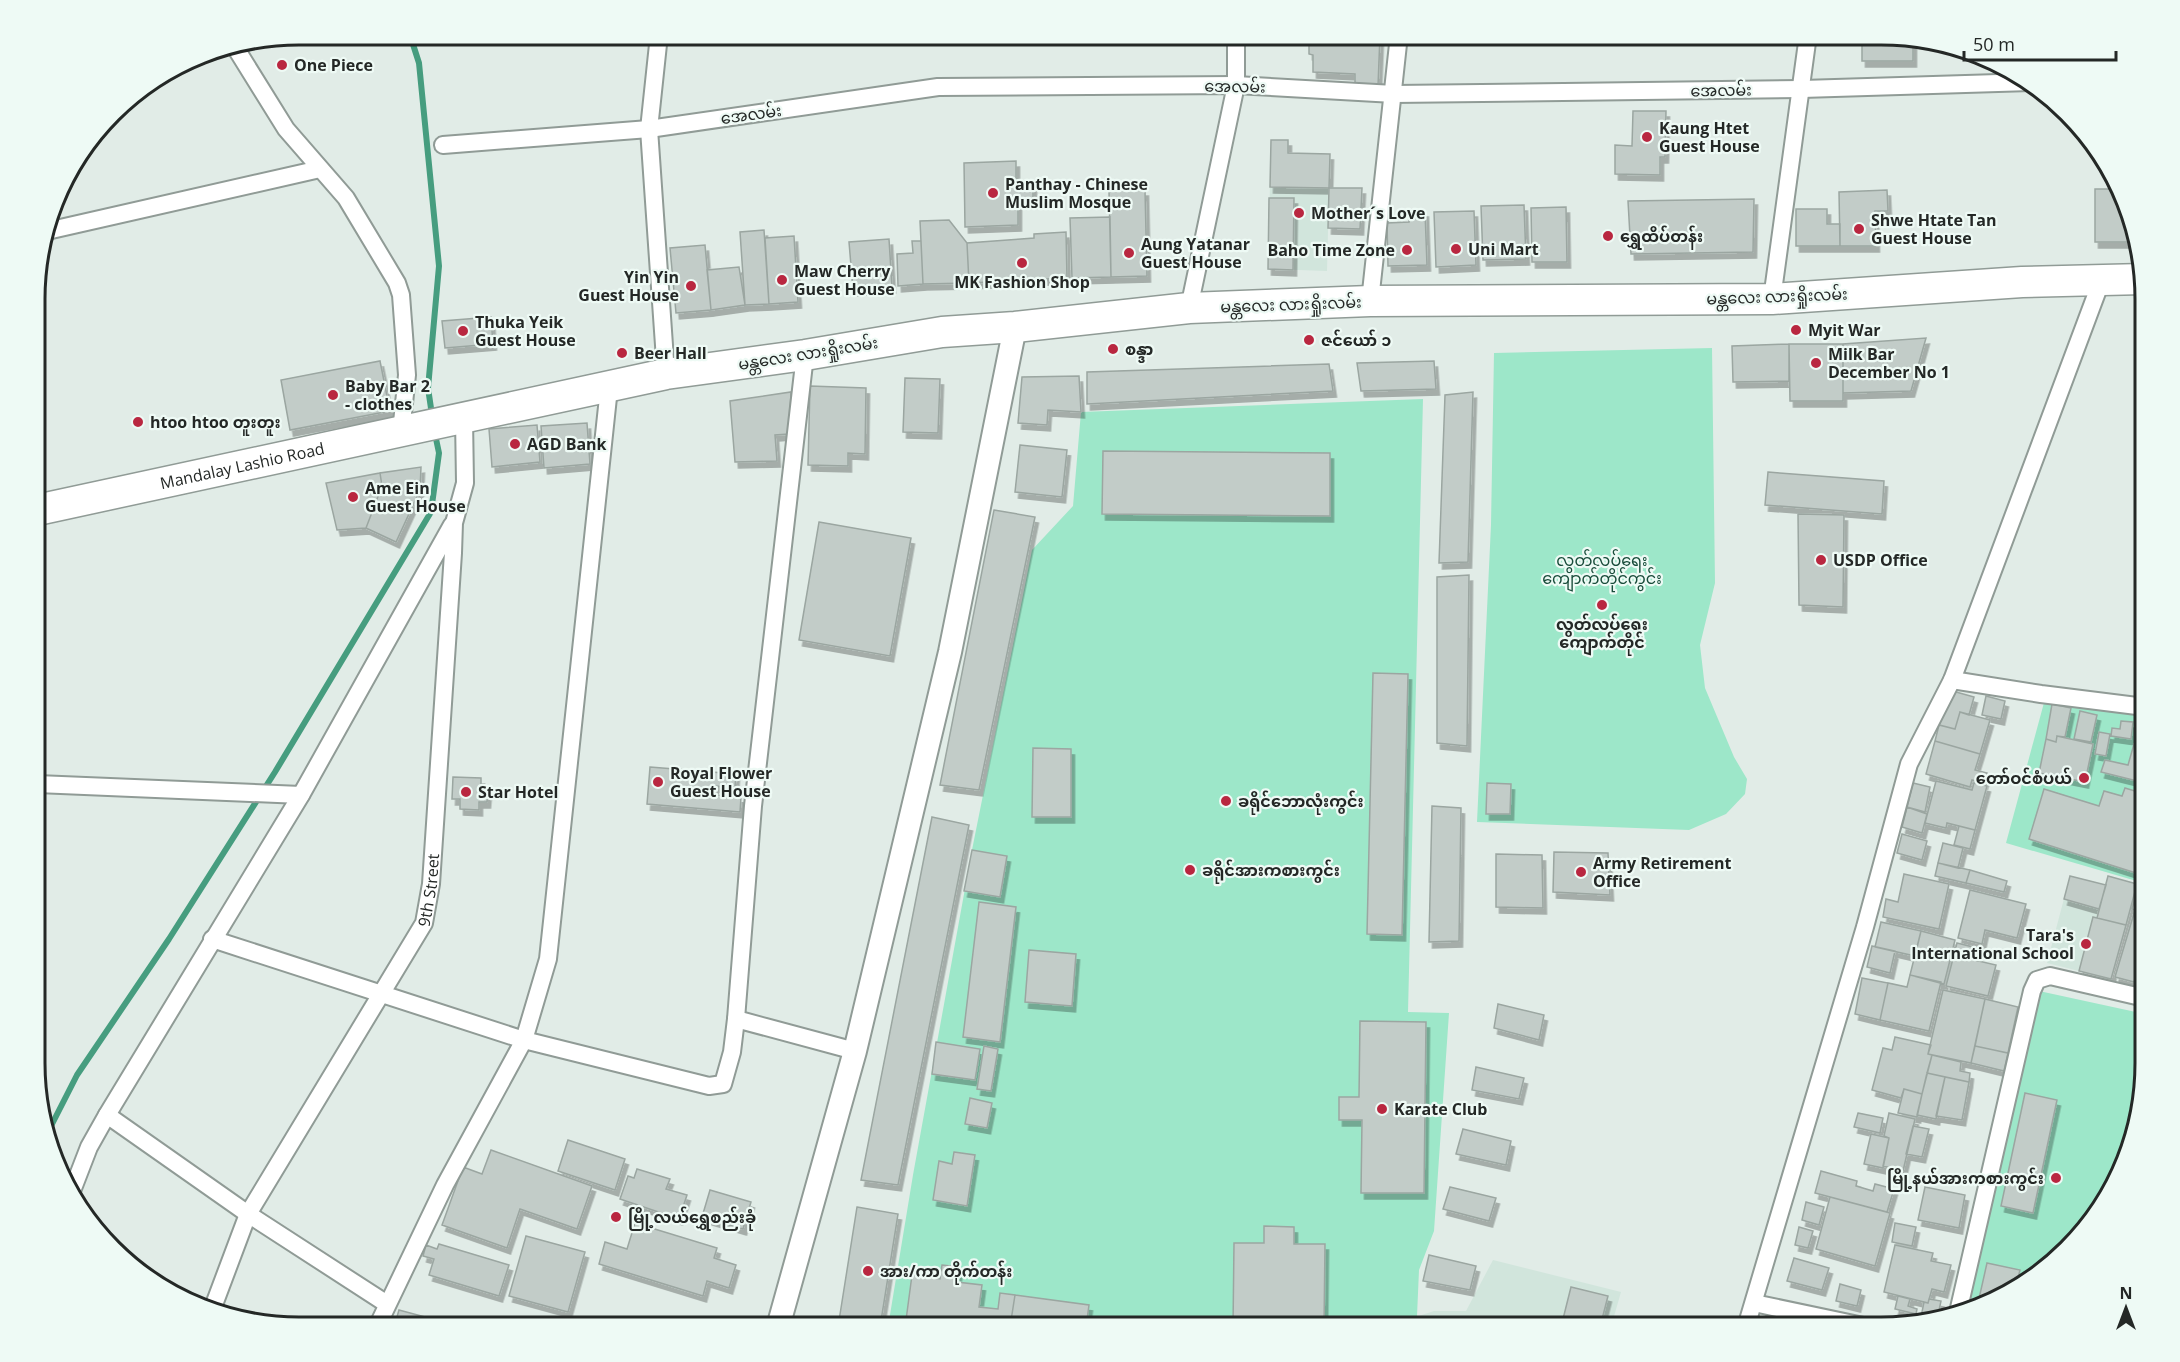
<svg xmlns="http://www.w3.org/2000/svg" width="2180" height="1362" font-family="'Open Sans','Noto Sans Myanmar',sans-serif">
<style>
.built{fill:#d1e5dc}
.green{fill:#9de7c9}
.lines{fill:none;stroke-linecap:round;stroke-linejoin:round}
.stream{stroke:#469d7f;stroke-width:6}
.building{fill:#c2ccc8;stroke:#9ba6a1;stroke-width:1.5;filter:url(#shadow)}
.street-casing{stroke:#909b96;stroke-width:20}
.secondary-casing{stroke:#909b96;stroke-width:26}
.highway-casing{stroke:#909b96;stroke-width:33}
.street{stroke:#fff;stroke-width:16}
.secondary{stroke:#fff;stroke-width:22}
.highway{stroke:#fff;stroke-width:30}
.poi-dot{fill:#b92740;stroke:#eefaf5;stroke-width:2}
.labels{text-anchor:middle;stroke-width:4.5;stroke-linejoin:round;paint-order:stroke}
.poi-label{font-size:16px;font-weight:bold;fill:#242826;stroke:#eefaf5;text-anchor:start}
.street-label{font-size:16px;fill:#242826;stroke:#eefaf5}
.park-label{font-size:16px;fill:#194d3b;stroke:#eefaf5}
.rim{fill:none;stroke:#242826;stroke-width:3}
</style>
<defs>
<filter id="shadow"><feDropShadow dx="3.5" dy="6" stdDeviation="0" flood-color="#0004"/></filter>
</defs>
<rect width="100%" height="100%" fill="#e1ece7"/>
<!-- built -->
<path class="built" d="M1271 140H1288V153L1330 154 1327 271 1268 269Z
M2070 876 2105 885 2108 876 2137 884 2111 979 2047 963Z
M1493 1260 1621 1292 1611 1327H1385L1434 1311H1466Z"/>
<!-- green -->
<path class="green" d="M1712 348 1715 583 1700 645 1705 688 1734 757 1747 779 1745 794 1726 814 1689 830 1477 822 1491 525 1494 353Z
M1423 399 1408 1012 1449 1013 1434 1231 1419 1270 1417 1316 1385 1327H888L913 1175 972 850 1032 550 1073 506 1081 412Z
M2045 699 2145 713V867L2140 882 2006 843Z
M2039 991 2145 1014V1080L2132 1147 2101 1209 2013 1292 1965 1306Z"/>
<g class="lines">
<!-- stream -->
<path class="stream" d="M410 35 419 63 439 266 428 388 432 415
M49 1130 77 1075 169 939 275 772 431 512 439 453 435 434"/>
</g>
<!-- building -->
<path class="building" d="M1309 35H1380L1378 86 1355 85V74L1313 72V55L1309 54Z
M1862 36H1890L1913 39V61H1862Z
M1633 111H1666L1665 157H1660V175L1615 174V145L1632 146Z
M1271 140H1288V153L1330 154 1329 188 1270 187Z
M1016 161V183H1033V203H1018V225L965 227 964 163Z
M1329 188H1362L1360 229 1328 228Z
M2095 189H2117L2129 230V242H2095Z
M1145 190 1147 276 1111 277 1109 191Z
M1887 190 1888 211H1875L1876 246H1840L1839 192Z
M1269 198H1294L1293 270 1268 269Z
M1754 199 1753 252 1631 254 1628 201Z
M1524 205 1526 259 1483 260 1481 206Z
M1566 207 1567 262H1532L1531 208Z
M1796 209H1827V224H1840V246H1796Z
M1409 211H1425L1427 265 1388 266 1387 223 1409 222Z
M1474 211 1476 265 1436 267 1434 212Z
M1110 217 1111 277 1072 278 1070 218Z
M949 220 967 243 969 283 923 284 920 221Z
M764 230 769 304 745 305 740 232Z
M1066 232 1067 278 969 283 967 243 1034 238V234Z
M794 236 798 302 769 304 765 238Z
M889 239 892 287 853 290 849 242Z
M912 241H921L923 284 898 286 897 254 913 253Z
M705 245 711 310 676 313 670 248Z
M739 267 745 305 711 310 707 270Z
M491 317 493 344 445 348 442 321Z
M1926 338 1911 391 1843 393V344Z
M1789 344V381L1733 382 1732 346Z
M1789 344H1843V401H1790Z
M380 361 390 411 290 430 281 380Z
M1434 361 1436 389 1361 391 1357 363Z
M1329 364 1333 391 1087 404V372Z
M1079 376 1081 412 1048 410 1047 425 1018 423 1022 377Z
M905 378 940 379 938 433 903 432Z
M810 386 866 388 865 454 848 453V466L808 465Z
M791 392 789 434 775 435 777 461 735 462 730 401Z
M1473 392 1468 562 1439 563 1445 395Z
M587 423 590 464 544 468 541 426Z
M537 425 540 462 492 467 489 429Z
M1020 445 1067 450 1062 497 1015 492Z
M1103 451 1330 453V516L1102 514Z
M421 467 420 490 396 542 366 528 382 486 380 473Z
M1768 472 1884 481 1882 514 1765 505Z
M380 473 382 486 366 528 337 530 326 483Z
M994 510 1035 517 979 790 940 785Z
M1798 514 1844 515 1843 607 1799 605Z
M819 522 911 538 890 656 799 640Z
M1469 575 1467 746 1437 743V577Z
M1373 673 1408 674 1402 935 1367 934Z
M1949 690 1974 697 1969 715 1960 712 1955 729 1939 725Z
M1986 696 2005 701 2001 719 1982 715Z
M2052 704 2071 708 2065 737 2057 736 2056 742 2046 739Z
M2080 711 2097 715 2091 742 2074 739Z
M1960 712 1990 720 1980 754 1935 741 1939 725 1955 729Z
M2121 721 2133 722 2131 739 2111 736 2112 728 2120 729Z
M2099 732 2110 734 2106 756 2095 754Z
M2057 736 2093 744 2085 782 2039 773 2046 739 2056 742Z
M1935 741 1980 754 1975 770 1987 773 1984 783 1972 780 1970 787 1926 774Z
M2134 744 2145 747V783L2101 772 2105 760 2128 765Z
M1033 748 1071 749V817H1032Z
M650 767 736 774 735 787 715 786V795L741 797 740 812 647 804Z
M453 777 481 778V790H488L487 802H479V810L460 809V799H452Z
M1936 781 1972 790 1974 783 1987 786 1975 830 1947 823 1946 828 1925 823Z
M1487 783 1511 784 1510 814H1486Z
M1913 783 1930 787 1925 812 1907 807Z
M2125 788 2145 794V856L2139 874 2029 839 2044 789 2099 806 2104 791 2122 796Z
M1432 806 1461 808 1459 941 1429 942Z
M1907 807 1927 814 1922 833 1902 827Z
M932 817 969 825 898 1185 861 1180Z
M1959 826 1975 830 1970 849 1954 845Z
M1902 834 1927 841 1922 860 1897 853Z
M1943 843 1963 848 1958 868 1938 863Z
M972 850 1007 856 1000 897 964 891Z
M1554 852 1608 853 1610 895 1553 892Z
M1496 854 1542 855 1543 908 1496 907Z
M1938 863 1970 870 1966 883 1935 876Z
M1970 870 2007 881 2004 892 1966 883Z
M1904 874 1949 884 1939 929 1883 917 1886 899 1898 902Z
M2070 876 2106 885 2099 909 2064 899Z
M2108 876 2137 884 2126 925 2097 918Z
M2143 883 2145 884V913L2132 909 2136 895 2139 896Z
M1970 890 2026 904 2017 938 1985 930 1982 944 1958 938Z
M979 902 1016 907 1000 1042 963 1037Z
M2135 910 2145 913V979L2136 976 2134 982 2115 977Z
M2093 917 2126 925 2111 979 2079 971Z
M1881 922 1921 931 1915 956 1875 947Z
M1921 931 1955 940 1944 984 1910 975Z
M1957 943 1977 948 1974 960 1996 965 1988 996 1946 986Z
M1872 946 1895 951 1890 973 1867 967Z
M1029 950 1076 954 1072 1006 1025 1002Z
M1910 975 1941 982 1929 1031 1880 1020 1888 983 1907 987Z
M1862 978 1888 983 1880 1020 1855 1014Z
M1943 990 1985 999 1971 1063 1928 1054Z
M1985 999 2018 1007 2008 1053 1975 1046Z
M1498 1004 1544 1015 1539 1040 1494 1028Z
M1360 1021 1426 1022 1424 1193H1361L1362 1120H1339V1097H1359Z
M1895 1037 1931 1045 1928 1054 1932 1055 1922 1094 1904 1089 1901 1098 1872 1090 1883 1048 1892 1050Z
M936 1042 980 1049 975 1080 932 1074Z
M984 1046 998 1049 991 1091 977 1089Z
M1975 1046 2008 1053 2004 1071 1971 1063Z
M1932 1055 1961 1062 1960 1071 1970 1073 1969 1082 1927 1073Z
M1476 1067 1524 1078 1519 1099 1472 1090Z
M1927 1073 1945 1077 1936 1119 1917 1115Z
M1945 1077 1969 1082 1962 1120 1936 1116Z
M1904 1089 1922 1094 1917 1117 1898 1113Z
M2025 1093 2057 1100 2033 1213 2001 1206Z
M970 1098 992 1103 987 1128 965 1124Z
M1858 1113 1883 1118 1880 1133 1854 1127Z
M1889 1113 1915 1119 1903 1171 1883 1166 1889 1138 1884 1136Z
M1913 1126 1929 1129 1922 1157 1906 1154Z
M1463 1129 1511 1141 1506 1165 1456 1154Z
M1871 1134 1889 1138 1883 1168 1864 1164Z
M568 1140 625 1159 615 1190 558 1171Z
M491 1150 592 1186 577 1229 520 1209 507 1248 442 1225 463 1167 482 1174Z
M954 1152 975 1155 967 1206 933 1200 939 1161 952 1164Z
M637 1169 670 1179 666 1189 687 1195 679 1219 620 1199 628 1176 634 1178Z
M1821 1171 1857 1181 1856 1186 1873 1191 1875 1184 1894 1189 1887 1212 1815 1193Z
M1450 1187 1496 1198 1489 1221 1443 1209Z
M1925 1187 1965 1195 1959 1228 1918 1220Z
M710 1190 751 1202 743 1229 702 1217Z
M1830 1197 1890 1213 1875 1266 1816 1249Z
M1806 1202 1824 1207 1819 1225 1802 1220Z
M857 1207 898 1214 880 1327H838Z
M635 1223 717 1248 714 1258 736 1265 729 1288 707 1281 703 1296 599 1264 605 1242 627 1249Z
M1895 1223 1916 1227 1912 1246 1892 1242Z
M1264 1226 1294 1227V1244H1325L1324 1327H1233L1234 1243H1264Z
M1799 1227 1813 1231 1808 1248 1795 1245Z
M526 1236 585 1252 568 1312 509 1296Z
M439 1244 509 1265 499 1296 429 1275 434 1259 423 1256 426 1245 437 1249Z
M1895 1245 1933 1253 1931 1261 1951 1265 1944 1292 1932 1289 1928 1303 1884 1292Z
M1429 1255 1476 1266 1470 1290 1423 1281Z
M1794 1258 1829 1268 1822 1290 1787 1281Z
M1987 1263 2020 1270 2015 1290 1978 1303Z
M942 1265 959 1267 957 1282 982 1285 979 1307 998 1309 1000 1293 1015 1295 1010 1327H919V1322L906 1320 912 1275 940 1279Z
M1840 1284 1861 1290 1857 1306 1836 1301Z
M1571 1287 1608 1296 1600 1327H1561Z
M1015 1295 1089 1305 1086 1327H1010Z
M1898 1296 1910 1299 1908 1306 1917 1309 1916 1314 1895 1309Z
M1929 1299 1941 1301 1938 1315 1927 1318 1921 1317 1924 1302 1928 1303Z
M399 1310 440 1321 438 1327H394Z
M1767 1313 1809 1325V1327H1763Z
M459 1318 495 1327H457Z"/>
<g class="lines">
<defs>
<g id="street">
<path d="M659 35 649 129 666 374"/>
<path d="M235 47 286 129 346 198 397 283 401 295 407 375 401 432"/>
<path d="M443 145 649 129 938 87 1236 85 1394 94 1802 89 2031 82"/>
<path d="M47 231 320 169"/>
<path d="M1772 299 1808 35"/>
<path d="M1370 301 1399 35"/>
<path d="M1189 308 1236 85V35"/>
<path d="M1952 680 2041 694 2145 707"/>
<path d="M37 784 301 795"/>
<path d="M212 939 524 1040 709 1086 723 1084 732 1052 736 1019 753 806 805 355"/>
<path d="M736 1019 855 1051"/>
<path d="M107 1115 248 1214 387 1304"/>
<path d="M72 1191 89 1147 107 1115 301 795 452 525"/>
<path d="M1754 1303 1868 1327"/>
<path d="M1959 1308 2032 991 2037 980 2050 976 2145 998"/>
<path id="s1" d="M212 1310 248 1214 424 923 431 884 453 553 454 523 465 483 464 418"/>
<path d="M377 1327 445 1185 524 1040 548 959 609 388"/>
<path d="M1746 1327 1865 927 1909 764 1952 680 2102 279"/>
</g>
<path id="secondary" d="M778 1327 855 1051 950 652 1015 327"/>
<g id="highway">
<path id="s2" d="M37 510 666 374 805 355 942 332 1015 327 1189 308 1370 301 1772 299 2022 282 2144 279"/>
</g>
</defs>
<!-- street casing -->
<use href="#street" class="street-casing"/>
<!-- secondary casing -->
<use href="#secondary" class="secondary-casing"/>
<!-- highway casing -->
<use href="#highway" class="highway-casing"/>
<!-- street -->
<use href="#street" class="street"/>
<!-- secondary -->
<use href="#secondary" class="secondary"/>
<!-- highway -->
<use href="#highway" class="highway"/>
</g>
<!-- markers -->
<g class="poi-dot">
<circle cx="282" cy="65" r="6"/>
<circle cx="1647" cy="137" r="6"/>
<circle cx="993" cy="193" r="6"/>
<circle cx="1299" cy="213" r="6"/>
<circle cx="1859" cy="229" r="6"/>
<circle cx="1608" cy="236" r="6"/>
<circle cx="1456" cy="249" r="6"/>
<circle cx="1407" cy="250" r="6"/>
<circle cx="1129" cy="253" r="6"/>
<circle cx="1022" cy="263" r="6"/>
<circle cx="782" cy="280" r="6"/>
<circle cx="691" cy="286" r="6"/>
<circle cx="1796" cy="330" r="6"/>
<circle cx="463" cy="331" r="6"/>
<circle cx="1309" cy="340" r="6"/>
<circle cx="1113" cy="349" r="6"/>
<circle cx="622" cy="353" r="6"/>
<circle cx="1816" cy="363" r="6"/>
<circle cx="333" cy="395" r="6"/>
<circle cx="138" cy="422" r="6"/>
<circle cx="515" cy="444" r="6"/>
<circle cx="353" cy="497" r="6"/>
<circle cx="1821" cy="560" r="6"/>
<circle cx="1602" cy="605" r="6"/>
<circle cx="2084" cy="778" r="6"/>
<circle cx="658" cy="782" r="6"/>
<circle cx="466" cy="792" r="6"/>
<circle cx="1226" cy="801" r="6"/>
<circle cx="1190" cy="870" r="6"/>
<circle cx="1581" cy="872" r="6"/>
<circle cx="2086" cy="944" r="6"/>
<circle cx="1382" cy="1109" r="6"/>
<circle cx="2056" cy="1178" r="6"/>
<circle cx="616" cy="1217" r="6"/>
<circle cx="868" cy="1271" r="6"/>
</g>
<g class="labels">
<!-- poi labels -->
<g class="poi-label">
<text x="294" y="71">One Piece</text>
<text x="1659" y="134">Kaung Htet<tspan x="1659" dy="18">Guest House</tspan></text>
<text x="1005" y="190">Panthay - Chinese<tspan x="1005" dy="18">Muslim Mosque</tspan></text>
<text x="1311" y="219">Mother´s Love</text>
<text x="1871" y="226">Shwe Htate Tan<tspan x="1871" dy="18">Guest House</tspan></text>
<text x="1620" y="242">ရွှေထိပ်တန်း</text>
<text x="1141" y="250">Aung Yatanar<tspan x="1141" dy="18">Guest House</tspan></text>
<text x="1468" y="255">Uni Mart</text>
<text x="1395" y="256" text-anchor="end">Baho Time Zone</text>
<text x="794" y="277">Maw Cherry<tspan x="794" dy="18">Guest House</tspan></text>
<text x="679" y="283" text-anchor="end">Yin Yin<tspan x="679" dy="18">Guest House</tspan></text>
<text x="1022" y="288" text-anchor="middle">MK Fashion Shop</text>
<text x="475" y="328">Thuka Yeik<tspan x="475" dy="18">Guest House</tspan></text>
<text x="1808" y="336">Myit War</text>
<text x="1321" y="346">ဇင်ယော် ၁</text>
<text x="1125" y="355">စန္ဒာ</text>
<text x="634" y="359">Beer Hall</text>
<text x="1828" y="360">Milk Bar<tspan x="1828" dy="18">December No 1</tspan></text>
<text x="345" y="392">Baby Bar 2<tspan x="345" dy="18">- clothes</tspan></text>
<text x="150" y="428">htoo htoo တူးတူး</text>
<text x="527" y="450">AGD Bank</text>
<text x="365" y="494">Ame Ein<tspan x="365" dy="18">Guest House</tspan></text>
<text x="1833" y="566">USDP Office</text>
<text x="1602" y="630" text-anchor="middle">လွတ်လပ်ရေး<tspan x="1602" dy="18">ကျောက်တိုင်</tspan></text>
<text x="670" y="779">Royal Flower<tspan x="670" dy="18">Guest House</tspan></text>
<text x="2072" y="784" text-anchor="end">တော်ဝင်စံပယ်</text>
<text x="478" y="798">Star Hotel</text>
<text x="1238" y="807">ခရိုင်ဘောလုံးကွင်း</text>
<text x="1593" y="869">Army Retirement<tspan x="1593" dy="18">Office</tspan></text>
<text x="1202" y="876">ခရိုင်အားကစားကွင်း</text>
<text x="2074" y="941" text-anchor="end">Tara's<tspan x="2074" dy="18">International School</tspan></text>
<text x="1394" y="1115">Karate Club</text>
<text x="2044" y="1184" text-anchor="end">မြို့နယ်အားကစားကွင်း</text>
<text x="628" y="1223">မြို့လယ်ရွှေစည်းခုံ</text>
<text x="880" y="1277">အား/ကာ တိုက်တန်း</text>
</g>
<!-- street labels -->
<g class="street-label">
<text transform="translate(1235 86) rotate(1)" y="6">အေလမ်း</text>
<text transform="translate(1721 90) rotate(-1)" y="6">အေလမ်း</text>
<text transform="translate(751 114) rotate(-8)" y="6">အေလမ်း</text>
<text transform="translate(1777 296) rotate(-2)" y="6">မန္တလေး လားရှိုးလမ်း</text>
<text transform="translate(1291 304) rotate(-2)" y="6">မန္တလေး လားရှိုးလမ်း</text>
<text transform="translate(808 353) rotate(-9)" y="6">မန္တလေး လားရှိုးလမ်း</text>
<text dy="6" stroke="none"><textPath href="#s2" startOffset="210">Mandalay Lashio Road</textPath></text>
<text dy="6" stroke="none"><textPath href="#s1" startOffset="476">9th Street</textPath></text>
</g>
<!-- park labels -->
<g class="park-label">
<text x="1602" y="566">လွတ်လပ်ရေး<tspan x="1602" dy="18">ကျောက်တိုင်ကွင်း</tspan></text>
</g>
</g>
<!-- crop -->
<path d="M0 0H2180V1362H0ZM299 45H1881A254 254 0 0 1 2135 299V1063A254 254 0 0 1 1881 1317H299A254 254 0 0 1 45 1063V299A254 254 0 0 1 299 45Z" fill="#eefaf5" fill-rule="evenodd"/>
<path class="rim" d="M299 45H1881A254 254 0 0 1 2135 299V1063A254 254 0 0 1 1881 1317H299A254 254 0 0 1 45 1063V299A254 254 0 0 1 299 45Z"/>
<!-- north arrow -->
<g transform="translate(2126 1308)" stroke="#eefaf5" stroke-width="4.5" paint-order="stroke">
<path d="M0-4.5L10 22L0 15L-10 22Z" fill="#242826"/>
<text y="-9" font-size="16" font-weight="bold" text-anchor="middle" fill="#242826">N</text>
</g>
<!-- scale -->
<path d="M1964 51v9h152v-9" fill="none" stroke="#242826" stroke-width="3"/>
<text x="1973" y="51" font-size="18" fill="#242826" stroke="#eefaf5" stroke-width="4.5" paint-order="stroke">50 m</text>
</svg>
